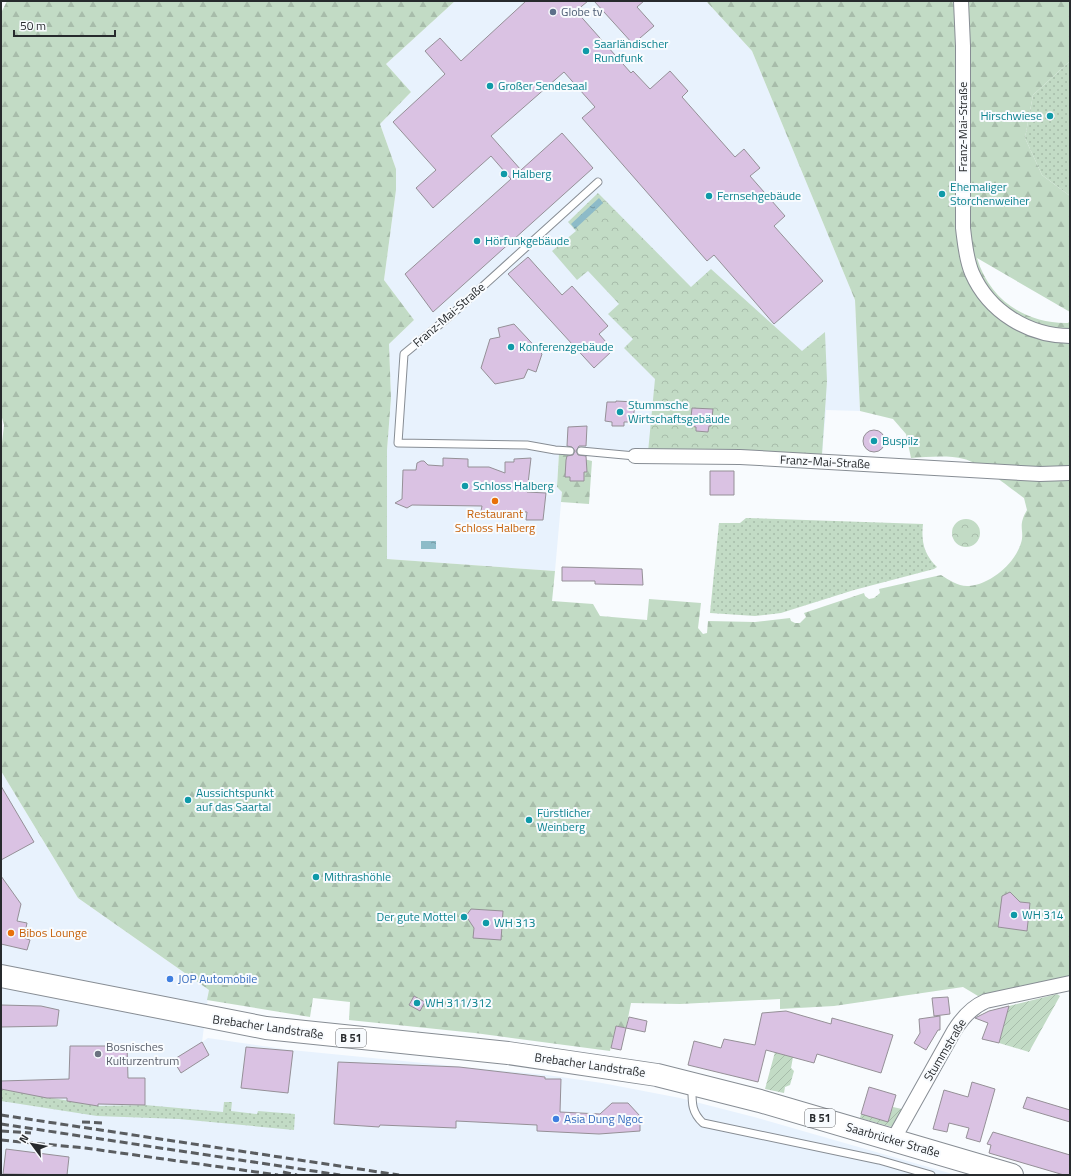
<svg xmlns="http://www.w3.org/2000/svg" width="1071" height="1176" font-family="'Titillium Web',sans-serif">
<style>
.built{fill:#e8f2fd}
.grass{fill:url(#grass-dots)}
.forest{fill:url(#forest-firs)}
.park{fill:url(#park-crowns)}
.garden{fill:url(#garden-furrows)}
.water{fill:url(#water-ripples)}
.building{fill:#dac2e3;stroke:#959097}
.lines{fill:none;stroke-linecap:round;stroke-linejoin:round}
.lane-casing{stroke:#878d94;stroke-width:9}
.street-casing{stroke:#878d94;stroke-width:16}
.primary-casing{stroke:#878d94;stroke-width:24}
.lane{stroke:#fff;stroke-width:7}
.street{stroke:#fff;stroke-width:14}
.primary{stroke:#fff;stroke-width:22}
.rail{stroke:#5a5d60;stroke-width:3;stroke-dasharray:8 4;stroke-linecap:butt}
.service-dot{fill:#5c6f8a;stroke:#f8fbfe;stroke-width:1.5}
.culture-dot{fill:#0f9aa8;stroke:#f8fbfe;stroke-width:1.5}
.food-dot{fill:#e8710a;stroke:#f8fbfe;stroke-width:1.5}
.shop-dot{fill:#3f7fe0;stroke:#f8fbfe;stroke-width:1.5}
.worship-dot{fill:#6b7280;stroke:#f8fbfe;stroke-width:1.5}
.labels{text-anchor:middle;stroke-width:4;stroke-linejoin:round;paint-order:stroke}
.shield{fill:#f8fbfe;stroke:#66696c;stroke-width:1}
.shield-label{font-size:11px;font-weight:bold;fill:#272a2d}
.service-label{font-size:12px;fill:#4e5e75;stroke:#f8fbfe;text-anchor:start}
.culture-label{font-size:12px;fill:#0d838f;stroke:#f8fbfe;text-anchor:start}
.street-label{font-size:12px;fill:#272a2d;stroke:#f8fbfe}
.food-label{font-size:12px;fill:#c56008;stroke:#f8fbfe}
.shop-label{font-size:12px;fill:#366cbe;stroke:#f8fbfe;text-anchor:start}
.worship-label{font-size:12px;fill:#5b616d;stroke:#f8fbfe;text-anchor:start}
</style>
<defs>
<pattern id="grass-dots" width="8" height="8" patternUnits="userSpaceOnUse"><rect width="8" height="8" fill="#c2dbc5"/><path d="M2 2h.1M6 6h.1" fill="none" stroke="#a7bcaa" stroke-width="1.8" stroke-linecap="round"/></pattern>
<pattern id="forest-firs" width="22" height="20" patternUnits="userSpaceOnUse"><rect width="22" height="20" fill="#c2dbc5"/><path d="M5 1l3.5 6h-7zM16 11l3.5 6h-7z" fill="#a7bcaa"/></pattern>
<pattern id="park-crowns" width="20" height="18" patternUnits="userSpaceOnUse"><rect width="20" height="18" fill="#c2dbc5"/><path d="M2 6a3 3 0 1 1 6 0M12 15a3 3 0 1 1 6 0" fill="none" stroke="#a7bcaa"/></pattern>
<pattern id="garden-furrows" width="10" height="10" patternUnits="userSpaceOnUse"><rect width="10" height="10" fill="#c2dbc5"/><path d="M-1 1l2-2M0 10L10 0M9 11l2-2" fill="none" stroke="#a7bcaa"/></pattern>
<pattern id="water-ripples" width="26" height="14" patternUnits="userSpaceOnUse"><rect width="26" height="14" fill="#8dbbc8"/><path d="M2 4q2-2 4 0t4 0M15 11q2-2 4 0t4 0" fill="none" stroke="#7398a3"/></pattern>
</defs>
<rect width="100%" height="100%" fill="#f8fbfe"/>
<!-- built -->
<path class="built" d="M455 1H706L752 51 855 300 860 411 826 410 822 454 559 453 557 487 562 492 555 571 387 559V450L391 398 389 344 414 320 384 280 396 190V169L380 124 411 92 386 64Z
M1 771 78 898 209 990 202 1042 208 1038 291 1050 547 1075 602 1083 680 1098 754 1117 956 1175H1Z"/>
<!-- grass -->
<path class="grass" d="M1070 61V196L1042 175 1025 138 1033 95Z
M746 518 923 524C921 541 924 555 937 567L934 569 854 590 781 613 755 616 710 613 719 523H740Z
M1 1089 98 1106 145 1105 223 1112 224 1102H232L231 1111 257 1114 258 1111 295 1114 294 1130 179 1119 97 1116 1 1101Z"/>
<!-- forest -->
<path class="forest" d="M7 1H455L386 64 411 92 380 124 396 169V190L384 280 414 320 389 344 391 398 387 450V559L555 571 552 601 593 604 600 616 647 620 649 599 701 603 698 628 703 634 707 633 708 621 755 622 790 618 791 621 795 623H800L806 617 804 613 864 593 865 596 869 599 874 598 880 593 879 589 941 575C949 580 959 587 969 586 991 584 1015 563 1021 543 1025 530 1017 527 1027 510L1024 498C1010 488 980 463 964 459 948 455 928 457 911 458L906 434 893 419 860 411 855 300 752 51 706 1H1070V61L1033 95 1025 138 1042 175 1070 196V312L977 258C989 299 1025 324 1068 323L1070 321V977L978 996 963 987 834 1006 780 1009V999L680 1004 631 1003 626 1028 616 1026 610 1051 475 1033 349 1020 350 1002 313 998 310 1017 207 1000 209 990 78 898 1 771V452L4 425 1 414V13Z
M559 453 592 461 589 504 561 502 562 492 557 487Z"/>
<!-- park -->
<path class="park" d="M598 193 691 287 711 269 802 351 825 332 827 381 822 454 648 452 655 379 624 348 633 339 608 314 619 304 588 271 577 280 552 251 576 231 568 222Z
M952 533a14 14 0 1 1 28 0a14 14 0 1 1-28 0Z"/>
<!-- garden -->
<path class="garden" d="M1057 994 1060 996 1029 1052 999 1043 1009 1006Z
M775 1052 793 1057 791 1068 794 1071 790 1085 785 1087 784 1093 765 1089Z
M893 1107 902 1109 892 1127 860 1118 861 1114 888 1121Z"/>
<!-- water -->
<path class="water" d="M599 198 603 203 575 229 571 224Z
M421 541H436V549H421Z"/>
<!-- building -->
<path class="building" d="M526 1H588L576 11 631 73 633 71 650 89 670 71 688 91 682 97 735 157 744 149 760 168 750 176 785 216 774 226 823 281 774 324 714 255 707 261 582 118 595 107 564 72 491 136 521 170 562 133 593 168 433 312 405 274 511 179 491 156 433 208 416 188 436 170 393 122 445 74 425 51 440 38 461 61Z
M594 1H644L637 7 654 26 633 44Z
M528 257 562 295 572 286 608 326 599 334 613 350 594 368 508 274Z
M514 324 542 354 536 372 528 369 524 378 495 384 481 368 490 339 500 337 498 328Z
M616 401 635 402 633 422H624V426H612V422L605 421 607 402H616Z
M692 408 713 409 711 426H709L708 432 696 431V427L690 426Z
M587 426 586 446H579L576 451 578 455 586 456 587 472H584V481H570V477H565L566 460 567 456 573 455 575 451 572 447 567 446 568 427Z
M863 441a11 11 0 1 1 22 0a11 11 0 1 1-22 0Z
M443 458 468 459V467H489L505 473V462H514V459L531 458 527 492 546 493 543 520H526L527 512 481 511 482 506 412 505 407 508 395 503 402 499 403 470H416L417 463 421 461H424L428 465 443 466Z
M710 471H734V495H710Z
M562 567 642 569 643 585 595 584V581H562Z
M1 786 34 842 1 860Z
M1 876 21 904 17 921 27 923 24 938 30 940 27 950 1 944Z
M1010 892 1020 902 1030 903 1027 931 998 927 1002 896Z
M471 909 503 911 501 940 473 938 474 928 466 916Z
M414 996 425 1002 420 1011 409 1005Z
M948 997 950 1014 934 1016 932 998Z
M1 1005 41 1006 59 1010 57 1026 1 1027Z
M1009 1006 999 1043 982 1039 988 1023 975 1018 989 1011Z
M786 1011 831 1024 832 1018 893 1035 881 1073 817 1054 814 1063 766 1050 758 1082 688 1065 694 1041 721 1048 724 1039 755 1045 762 1013Z
M940 1016V1030H938L926 1050 914 1043 920 1033 919 1019Z
M629 1017 647 1021 645 1032 626 1028Z
M616 1026 626 1028 621 1050 611 1048Z
M202 1042 209 1055 181 1073 173 1060Z
M70 1046H127L128 1078H145V1105L98 1104V1106L67 1101V1098H47L1 1089V1081L69 1079Z
M246 1047 293 1051 288 1093 241 1088Z
M338 1062 459 1067 545 1077V1079H561L560 1112 600 1114 612 1103H628L640 1116V1131L599 1134 537 1131V1125L456 1121V1128L380 1125 379 1127 334 1124Z
M972 1082 995 1089 980 1142 966 1138 969 1128 949 1123 947 1132 933 1129 944 1090 968 1097Z
M869 1087 896 1095 888 1122 861 1114Z
M1027 1097 1070 1110V1122L1023 1108Z
M993 1132 1070 1155V1175H1064L989 1153 991 1145 987 1144Z
M6 1149 69 1157 67 1175 3 1174Z"/>
<g class="lines">
<defs>
<path id="lane" d="M570 451 555 450 527 445 398 443 404 354 450 316 598 182
M581 451 635 456
M692 1086C692 1102 691 1112 703 1123L879 1160 931 1175"/>
<path id="street" d="M961 1 963 46V228C965 244 966 259 972 273 989 312 1029 336 1070 336
M635 456 740 457 1040 474 1070 473
M893 1140 954 1031C962 1018 972 1007 986 1001L1070 983"/>
<path id="primary" d="M1 976 266 1028 508 1053 657 1075 760 1101 1012 1175"/>
</defs>
<!-- lane casing -->
<use href="#lane" class="lane-casing"/>
<!-- street casing -->
<use href="#street" class="street-casing"/>
<!-- primary casing -->
<use href="#primary" class="primary-casing"/>
<!-- lane -->
<use href="#lane" class="lane"/>
<!-- street -->
<use href="#street" class="street"/>
<!-- primary -->
<use href="#primary" class="primary"/>
<!-- rail -->
<path class="rail" d="M1 1115 399 1175
M82 1122 104 1123
M1 1124 340 1175
M1 1131 31 1133
M1 1140 85 1148 278 1175
M283 1172 297 1175"/>
</g>
<!-- markers -->
<circle class="service-dot" cx="553" cy="12" r="4"/>
<g class="culture-dot">
<circle cx="586" cy="51" r="4"/>
<circle cx="490" cy="86" r="4"/>
<circle cx="1050" cy="116" r="4"/>
<circle cx="504" cy="174" r="4"/>
<circle cx="942" cy="194" r="4"/>
<circle cx="709" cy="196" r="4"/>
<circle cx="477" cy="241" r="4"/>
<circle cx="511" cy="347" r="4"/>
<circle cx="620" cy="412" r="4"/>
<circle cx="874" cy="441" r="4"/>
<circle cx="465" cy="486" r="4"/>
<circle cx="188" cy="800" r="4"/>
<circle cx="529" cy="820" r="4"/>
<circle cx="316" cy="877" r="4"/>
<circle cx="1014" cy="915" r="4"/>
<circle cx="464" cy="917" r="4"/>
<circle cx="486" cy="923" r="4"/>
<circle cx="417" cy="1003" r="4"/>
</g>
<g class="food-dot">
<circle cx="495" cy="501" r="4"/>
<circle cx="11" cy="933" r="4"/>
</g>
<g class="shop-dot">
<circle cx="170" cy="979" r="4"/>
<circle cx="556" cy="1119" r="4"/>
</g>
<circle class="worship-dot" cx="98" cy="1054" r="4"/>
<g class="labels">
<!-- shield labels -->
<g class="shield">
<rect x="336" y="1029" width="30" height="18" rx="3"/>
<rect x="805" y="1109" width="30" height="18" rx="3"/>
</g>
<g class="shield-label">
<text x="351" y="1042">B 51</text>
<text x="820" y="1122">B 51</text>
</g>
<!-- service labels -->
<g class="service-label">
<text x="561" y="16">Globe tv</text>
</g>
<!-- culture labels -->
<g class="culture-label">
<text x="594" y="48">Saarländischer<tspan x="594" dy="14">Rundfunk</tspan></text>
<text x="498" y="90">Großer Sendesaal</text>
<text x="1042" y="120" text-anchor="end">Hirschwiese</text>
<text x="512" y="178">Halberg</text>
<text x="950" y="191">Ehemaliger<tspan x="950" dy="14">Storchenweiher</tspan></text>
<text x="717" y="200">Fernsehgebäude</text>
<text x="485" y="245">Hörfunkgebäude</text>
<text x="519" y="351">Konferenzgebäude</text>
<text x="628" y="409">Stummsche<tspan x="628" dy="14">Wirtschaftsgebäude</tspan></text>
<text x="882" y="445">Buspilz</text>
<text x="473" y="490">Schloss Halberg</text>
<text x="196" y="797">Aussichtspunkt<tspan x="196" dy="14">auf das Saartal</tspan></text>
<text x="537" y="817">Fürstlicher<tspan x="537" dy="14">Weinberg</tspan></text>
<text x="324" y="881">Mithrashöhle</text>
<text x="1022" y="919">WH 314</text>
<text x="456" y="921" text-anchor="end">Der gute Mottel</text>
<text x="494" y="927">WH 313</text>
<text x="425" y="1007">WH 311/312</text>
</g>
<!-- street labels -->
<g class="street-label">
<text transform="translate(963 127) rotate(-90)" y="4">Franz-Mai-Straße</text>
<text transform="translate(449 315) rotate(-41)" y="4">Franz-Mai-Straße</text>
<text transform="translate(825 462) rotate(3)" y="4">Franz-Mai-Straße</text>
<text transform="translate(268 1027) rotate(8)" y="4">Brebacher Landstraße</text>
<text transform="translate(945 1050) rotate(-59)" y="4">Stummstraße</text>
<text transform="translate(590 1065) rotate(8)" y="4">Brebacher Landstraße</text>
<text transform="translate(893 1140) rotate(16)" y="4">Saarbrücker Straße</text>
</g>
<!-- food labels -->
<g class="food-label">
<text x="495" y="518">Restaurant<tspan x="495" dy="14">Schloss Halberg</tspan></text>
<text x="19" y="937" text-anchor="start">Bibos Lounge</text>
</g>
<!-- shop labels -->
<g class="shop-label">
<text x="178" y="983">JOP Automobile</text>
<text x="564" y="1123">Asia Dung Ngoc</text>
</g>
<!-- worship labels -->
<g class="worship-label">
<text x="106" y="1051">Bosnisches<tspan x="106" dy="14">Kulturzentrum</tspan></text>
</g>
</g>
<!-- border -->
<rect width="1071" height="1176" fill="none" stroke="#272a2d" stroke-width="4"/>
<!-- north arrow -->
<g transform="translate(32 1144) rotate(302)" stroke="#f8fbfe" stroke-width="3" paint-order="stroke">
<path d="M0-3L7 15L0 10L-7 15Z" fill="#272a2d"/>
<text y="-6" font-size="11" font-weight="bold" text-anchor="middle" fill="#272a2d">N</text>
</g>
<!-- scale -->
<path d="M14 30v6h101v-6" fill="none" stroke="#272a2d" stroke-width="2"/>
<text x="20" y="30" font-size="12" fill="#272a2d" stroke="#f8fbfe" stroke-width="3" paint-order="stroke">50 m</text>
</svg>
